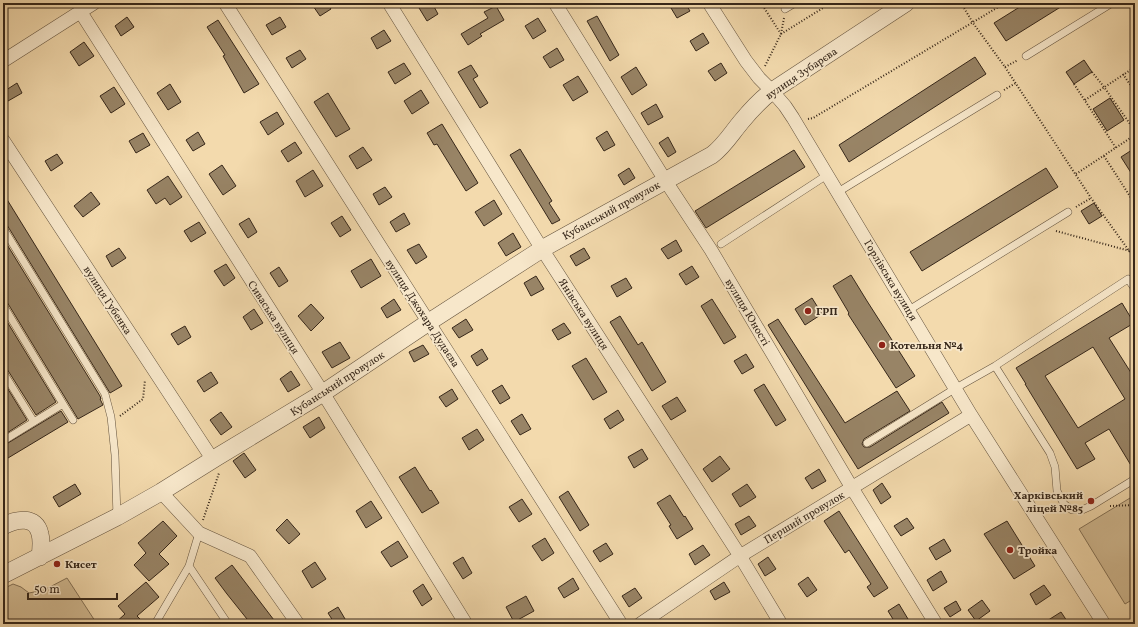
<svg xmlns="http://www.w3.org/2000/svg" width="1138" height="627" font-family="Vollkorn,serif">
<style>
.green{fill:#d3bc94;stroke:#847257}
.building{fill:#988466;stroke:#36271a;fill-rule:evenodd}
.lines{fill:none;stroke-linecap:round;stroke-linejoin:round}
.service-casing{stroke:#65543f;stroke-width:8}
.minor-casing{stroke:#65543f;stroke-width:14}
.tertiary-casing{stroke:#65543f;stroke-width:18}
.path{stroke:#36271a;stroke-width:2;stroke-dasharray:1 2;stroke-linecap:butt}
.service{stroke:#f7e7ca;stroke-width:7}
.minor{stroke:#f7e7ca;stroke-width:13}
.tertiary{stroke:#f7e7ca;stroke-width:17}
.poi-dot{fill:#8f2418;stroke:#f7e7ca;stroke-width:1.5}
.labels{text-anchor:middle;stroke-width:3.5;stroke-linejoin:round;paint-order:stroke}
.street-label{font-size:11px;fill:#36271a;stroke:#f7e7ca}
.poi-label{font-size:11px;font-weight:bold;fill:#36271a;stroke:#f7e7ca;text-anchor:start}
</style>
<rect width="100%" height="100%" fill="#f3daad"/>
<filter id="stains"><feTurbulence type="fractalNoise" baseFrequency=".005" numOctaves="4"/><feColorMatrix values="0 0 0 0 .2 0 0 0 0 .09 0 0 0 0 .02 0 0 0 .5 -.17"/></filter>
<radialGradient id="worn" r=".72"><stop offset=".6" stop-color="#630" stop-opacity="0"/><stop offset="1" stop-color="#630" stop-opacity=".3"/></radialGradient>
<!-- green -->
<path class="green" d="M1135 495V598L1125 604 1079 529Z
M67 578 97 624H3V589L13 584 21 587 29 593 44 590Z"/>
<!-- building -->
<path class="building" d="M311 3H327L331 9 320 16Z
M416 3H432L438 14 427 21Z
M680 3H685L690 11 677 18 671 8Z
M1026 3H1067L1006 41 994 23Z
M496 6 504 20 480 34 482 36 468 45 461 34 488 18 484 12Z
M597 16 619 55 610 61 587 21Z
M127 17 134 27 121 36 115 26Z
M280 17 286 27 272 35 266 25Z
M538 18 546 31 533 39 525 26Z
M218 20 259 84 244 93 223 56 225 55 207 27Z
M384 30 391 41 377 49 371 38Z
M703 33 709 43 696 51 690 41Z
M84 42 94 56 79 66 70 52Z
M557 48 564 60 550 68 543 57Z
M300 50 306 59 292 68 286 58Z
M975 57 986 74 849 162 839 145Z
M1084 60 1092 72 1074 84 1066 72Z
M404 63 411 74 395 84 388 72Z
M721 63 727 73 715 81 708 71Z
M471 65 478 76 473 79 488 103 480 108 458 72Z
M636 67 647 85 632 95 621 77Z
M578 76 588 92 573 101 563 85Z
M17 83 22 93 8 101 3 94V92Z
M170 84 181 102 168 110 157 93Z
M114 87 125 104 111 113 100 96Z
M421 90 429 103 412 114 404 101Z
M328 93 350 129 336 137 314 102Z
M1110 98 1124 120 1107 131 1093 109Z
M656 104 663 117 648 125 641 113Z
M277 112 284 124 268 135 260 122Z
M442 124 478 183 466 191 437 144 434 145 427 133Z
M607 131 615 145 604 151 596 138Z
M198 132 205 144 193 151 186 140Z
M143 133 150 145 136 153 129 141Z
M668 137 676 152 668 157 659 143Z
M295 142 302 153 288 162 281 151Z
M363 147 372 160 357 169 349 156Z
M1135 148V179L1121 157Z
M520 149 552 201 549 203 560 220 552 224 510 155Z
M794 150 805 167 706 228 695 211Z
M57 154 63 163 51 171 45 161Z
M222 165 236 186 223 195 209 174Z
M629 168 635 178 624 185 618 175Z
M1046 168 1058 187 922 271 910 252Z
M313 170 323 186 305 197 296 181Z
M168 176 182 197 170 205 165 198 156 204 147 190Z
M385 187 392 197 379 205 373 194Z
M91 192 100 204 83 217 74 206Z
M3 193 122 386 110 393 7 225 3 223Z
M494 200 502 214 484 226 475 212Z
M1094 203 1102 216 1089 224 1081 211Z
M404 213 410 224 396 232 390 222Z
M342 216 351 230 340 237 331 223Z
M249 218 257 232 248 238 239 224Z
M199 222 206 233 191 242 184 231Z
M513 233 521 247 506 256 498 243Z
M3 238 100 396 101 399H100L103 405 78 419 7 302 3 300Z
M676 240 682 251 668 259 661 249Z
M419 244 427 257 416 264 407 250Z
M119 248 126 258 112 267 106 256Z
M584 248 590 258 576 266 570 256Z
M371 259 381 276 361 288 351 271Z
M226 264 235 278 224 286 214 271Z
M692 266 699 277 686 285 679 274Z
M279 267 288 281 279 287 270 273Z
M851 275 867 301 915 376 896 388 848 314 849 313 833 286Z
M536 276 544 289 531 296 524 283Z
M626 278 632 288 617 297 611 286Z
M812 298 822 314 805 325 795 309Z
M394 299 401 310 387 318 381 308Z
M712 299 736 337 724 344 701 306Z
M1122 303 1134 323 1109 338 1135 379V472L1109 429 1085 443 1095 459 1077 469 1025 384H1026L1016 368ZM1093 347 1125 399 1078 428 1045 376Z
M311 304 324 318 311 331 298 316Z
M254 309 263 323 251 330 243 317Z
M3 315 56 402 36 415 7 369 3 367Z
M620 316 638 345 642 342 666 382 652 391 610 322Z
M466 319 473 330 459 338 452 328Z
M778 319 845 423 897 391 910 411 864 439 862 444 864 447H870L942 402 949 413 858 469 768 325Z
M564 323 571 333 558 340 552 330Z
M185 326 191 337 178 345 171 334Z
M340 342 350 358 332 368 322 352Z
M423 345 429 354 414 362 409 352Z
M482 349 488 359 477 366 471 356Z
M746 354 754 367 742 374 734 361Z
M586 358 607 392 593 400 572 366Z
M291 371 300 385 288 392 280 379Z
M211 372 218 383 204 392 197 381Z
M3 381 27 420 7 433 3 426Z
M764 384 786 420 776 426 754 390Z
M502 385 510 398 500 404 492 391Z
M452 389 458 399 446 407 439 397Z
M677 397 686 411 671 420 662 406Z
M618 410 624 420 610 429 604 419Z
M61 411 68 422 3 461V446Z
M221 412 232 427 221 435 210 420Z
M522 414 531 429 520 435 511 421Z
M319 417 325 428 310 438 303 427Z
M477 429 484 440 469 450 462 438Z
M642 449 648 459 634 468 628 457Z
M244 453 256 470 245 478 233 461Z
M720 456 730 469 712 482 703 469Z
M415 467 430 491 431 490 439 503 422 513 399 477Z
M819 469 826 481 812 489 805 478Z
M882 483 891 497 881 504 873 490Z
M75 484 81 494 59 507 53 497Z
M747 484 756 497 740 507 732 494Z
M568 491 589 525 580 531 559 497Z
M670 495 684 517 685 516 693 529 677 539 669 526 671 525 657 503Z
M522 499 532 514 519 522 509 507Z
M371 501 382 518 366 528 356 511Z
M839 511 888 588 874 597 867 587 871 584 849 550 845 553 824 521Z
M749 516 756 526 741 535 735 524Z
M907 518 914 528 901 536 894 526Z
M287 519 300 534 289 544 276 530Z
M163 521 177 536 159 554 169 564 149 581 134 565 146 553 138 543Z
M1007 521 1035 566 1014 579 984 534Z
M545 538 554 553 542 561 532 546Z
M944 539 951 551 936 560 929 548Z
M398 541 408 557 391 567 381 552Z
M606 543 613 554 600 562 593 551Z
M703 545 710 555 695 565 689 554Z
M463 557 472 573 463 579 453 563Z
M768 557 776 569 765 576 758 564Z
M315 562 326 579 312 588 302 571Z
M232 565 277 624H251L227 594 215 578Z
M941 571 947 582 933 591 927 580Z
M808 577 817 590 807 597 798 584Z
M573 578 579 589 564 598 558 588Z
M146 582 159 597 137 616 145 624H114L125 614 118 606Z
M724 582 730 592 715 600 710 591Z
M423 584 432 599 422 606 413 591Z
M1044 585 1051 595 1036 605 1030 594Z
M635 588 642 598 629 607 622 596Z
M526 596 534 611 514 622 506 607Z
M982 600 990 611 976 621 968 610Z
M956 601 961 610 950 617 944 608Z
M899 604 908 619 901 624H896L888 611Z
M338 607 348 624H335L328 613Z
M1061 612 1069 624H1042Z"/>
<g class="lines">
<defs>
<path id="service" d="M785 9 795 3
M1026 56 1112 3
M838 192 997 95
M3 228 105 394 111 417 115 455 117 517
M721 244 827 175
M3 305 63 404 3 441
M909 310 1068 212
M995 366 1050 453 1055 467 1057 491 1064 504 1072 510H1082L1091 506 1135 479
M3 372 34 422
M63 404 73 420
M867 443 956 388 995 366 1128 279 1135 289
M199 533 189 566 228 624
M155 624 189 566"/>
<path id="minor" d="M225 3 621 624
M389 3 542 249 740 556 781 624
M555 3 665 180 711 250 852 488 936 624
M709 3 746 61 759 78 772 91 785 106 793 118 971 415 1104 624
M80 11 323 393 466 624
M3 61 94 3
M3 140 213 460
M161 492 199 533 250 556 298 624
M640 624 740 556 971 415"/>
<path id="tertiary" d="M3 526C16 519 36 515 40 534 42 541 41 549 40 557
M3 575 117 517 161 492 217 457 323 393 429 322 542 249 712 155C724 146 731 134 741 122 750 111 760 100 772 91L906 3"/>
</defs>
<!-- service casing -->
<use href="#service" class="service-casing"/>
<!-- minor casing -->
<use href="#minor" class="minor-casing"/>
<!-- tertiary casing -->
<use href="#tertiary" class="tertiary-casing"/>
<!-- path -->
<path class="path" d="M761 3 781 34
M961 3 973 23 1005 67 1091 198 1135 259
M781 34 831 3
M765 66 781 34 784 18
M1005 67 1018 60
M1092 72 1104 87 1135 131
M1123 74 1135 92
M1074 84 1116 148
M1004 90 1016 83
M1085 100 1135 67
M808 119 813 118 1005 3
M1104 156 1135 204
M1076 174 1135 135
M1076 207 1091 198
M1056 231 1130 251 1135 247
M120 416 143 399 145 380
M1110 506 1135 505
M203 520 219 473"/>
<!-- service -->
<use href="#service" class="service"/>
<!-- minor -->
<use href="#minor" class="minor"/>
<!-- tertiary -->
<use href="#tertiary" class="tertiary"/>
</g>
<!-- markers -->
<g class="poi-dot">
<circle cx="808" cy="311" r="4"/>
<circle cx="882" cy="345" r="4"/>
<circle cx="1091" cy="501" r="4"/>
<circle cx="1010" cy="550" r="4"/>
<circle cx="57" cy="564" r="4"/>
</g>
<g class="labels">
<!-- street labels -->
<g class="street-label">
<text transform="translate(801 73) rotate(-34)" y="4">вулиця Зубарєва</text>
<text transform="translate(611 210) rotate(-29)" y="4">Кубанський провулок</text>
<text transform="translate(891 280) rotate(59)" y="4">Горлівська вулиця</text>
<text transform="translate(108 300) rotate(57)" y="4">вулиця Губенка</text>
<text transform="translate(748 312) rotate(59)" y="4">вулиця Юності</text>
<text transform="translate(423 313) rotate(57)" y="4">вулиця Джохара Дудаєва</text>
<text transform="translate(584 314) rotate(57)" y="4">Янівська вулиця</text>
<text transform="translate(274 317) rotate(57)" y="4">Сиваська вулиця</text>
<text transform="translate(337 383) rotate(-33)" y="4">Кубанський провулок</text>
<text transform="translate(804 517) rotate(-31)" y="4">Перший провулок</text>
</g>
<!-- poi labels -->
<g class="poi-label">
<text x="816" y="315">ГРП</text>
<text x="890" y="349">Котельня №4</text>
<text x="1083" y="499" text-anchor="end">Харківський<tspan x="1083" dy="13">ліцей №85</tspan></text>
<text x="1018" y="554">Тройка</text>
<text x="65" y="568">Кисет</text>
</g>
</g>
<!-- margin -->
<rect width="1138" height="627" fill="none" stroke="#f3daad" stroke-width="16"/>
<rect x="4" y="4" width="1130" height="619" fill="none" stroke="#36271a" stroke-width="2"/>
<rect x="8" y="8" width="1122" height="611" fill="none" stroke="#36271a"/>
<!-- scale -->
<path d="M28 593v6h89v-6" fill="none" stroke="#36271a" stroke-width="2"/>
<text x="34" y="593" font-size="12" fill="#36271a" stroke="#f7e7ca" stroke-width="3" paint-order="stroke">50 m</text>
<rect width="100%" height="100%" filter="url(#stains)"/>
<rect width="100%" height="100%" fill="url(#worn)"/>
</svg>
